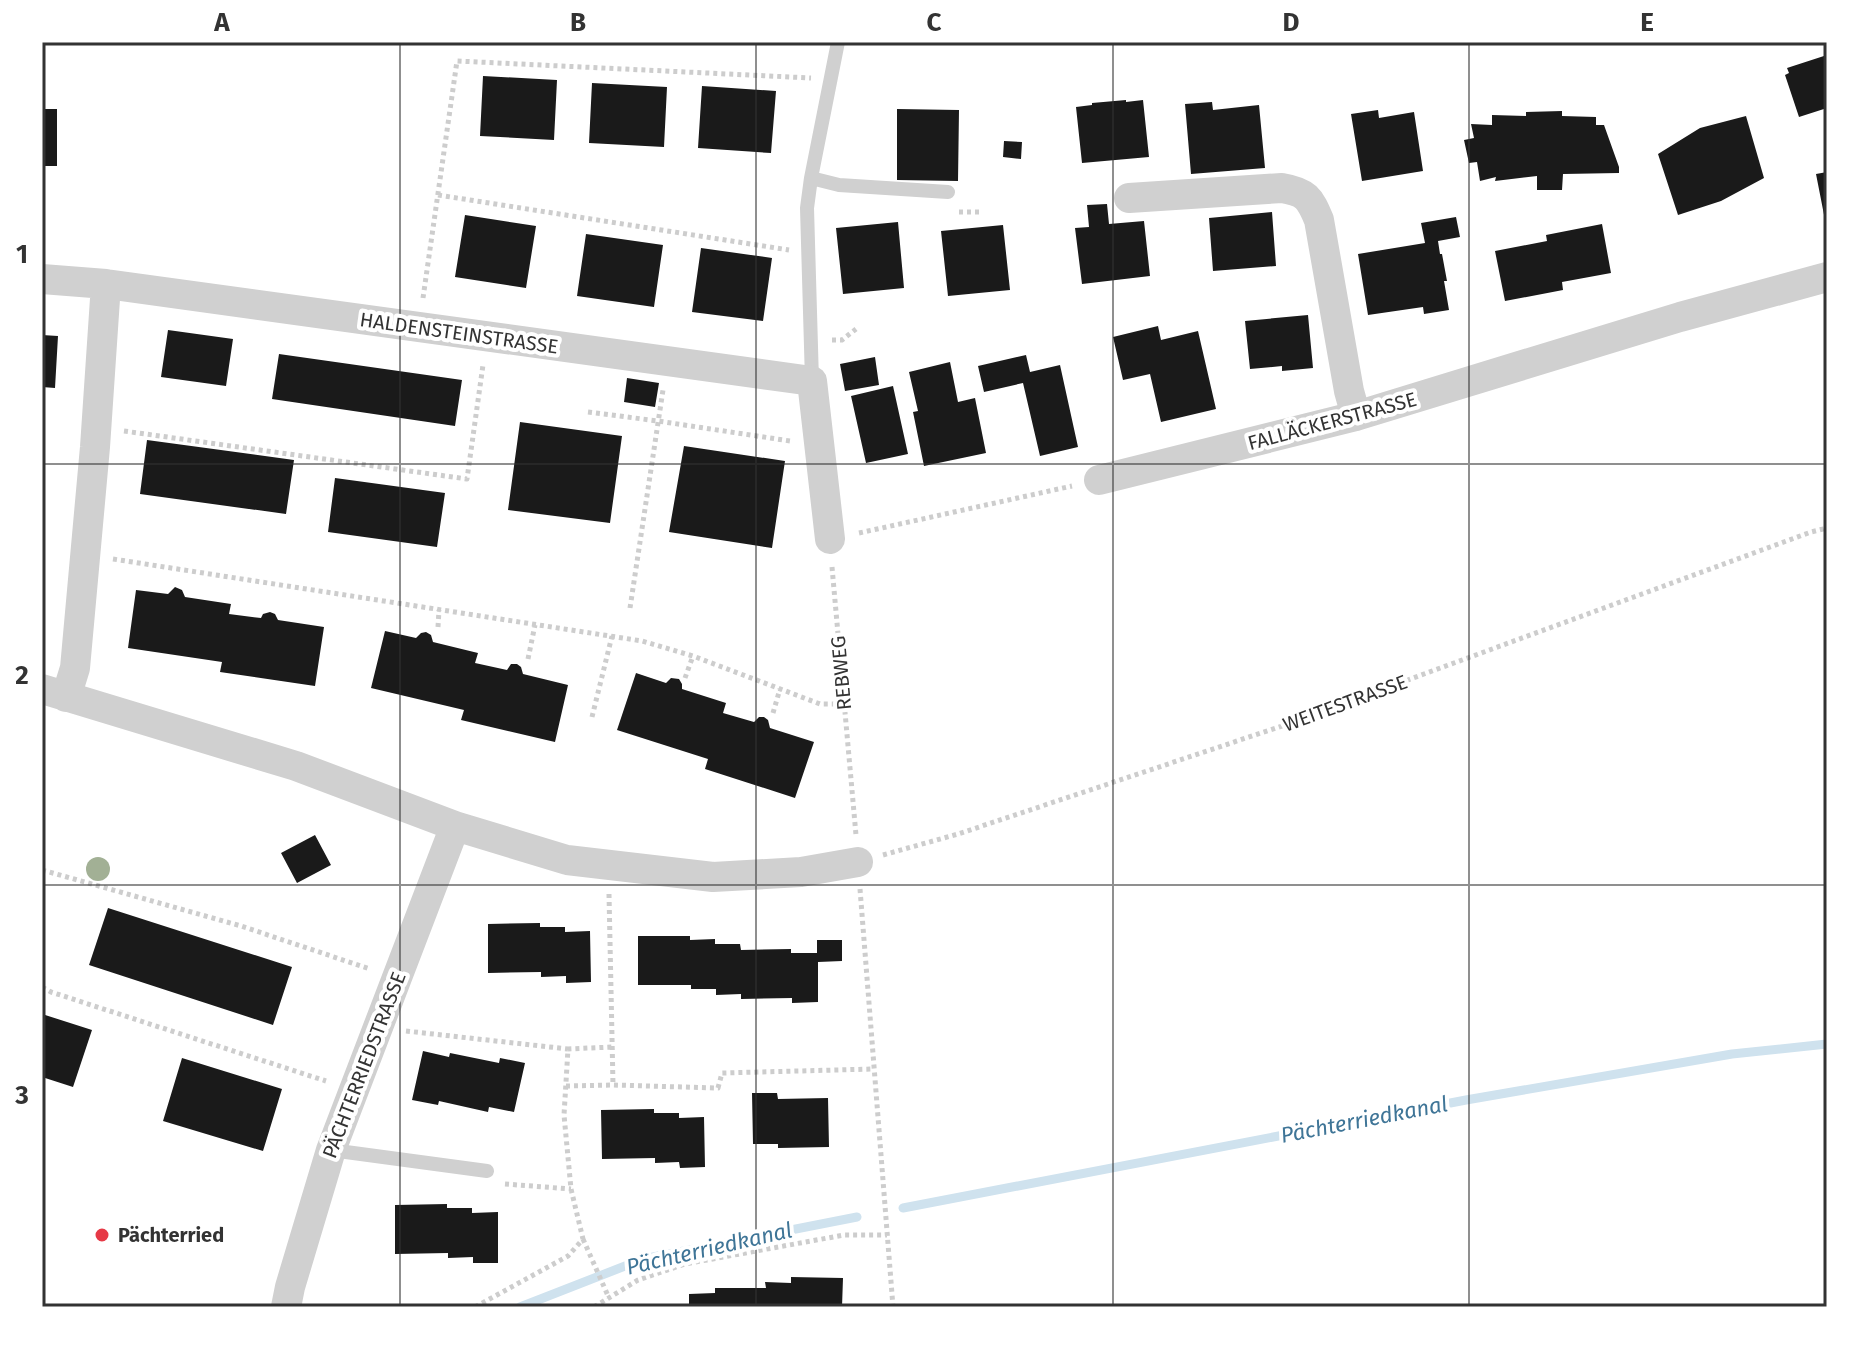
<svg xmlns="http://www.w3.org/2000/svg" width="1869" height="1349" font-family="'Fira Sans',sans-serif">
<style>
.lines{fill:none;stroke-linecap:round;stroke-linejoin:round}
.stream{stroke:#cfe2ee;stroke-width:9}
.building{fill:#1a1a1a}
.path{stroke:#cdcdcd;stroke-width:5;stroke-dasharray:4 4;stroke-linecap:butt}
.lane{stroke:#d0d0d0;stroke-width:14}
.street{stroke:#d0d0d0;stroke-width:30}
.tree{fill:#a2b095}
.grid{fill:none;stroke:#333;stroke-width:2;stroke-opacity:0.55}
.poi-dot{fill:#e63946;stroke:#fff;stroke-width:3}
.labels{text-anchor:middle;stroke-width:8;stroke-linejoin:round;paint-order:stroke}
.street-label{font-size:20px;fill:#333;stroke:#fff}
.poi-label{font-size:20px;font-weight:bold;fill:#333;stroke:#fff;text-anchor:start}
.water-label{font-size:22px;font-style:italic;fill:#3f7597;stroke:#fff}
.neatline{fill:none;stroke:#333;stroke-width:3}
.grid-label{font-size:26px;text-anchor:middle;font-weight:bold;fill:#333}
</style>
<rect width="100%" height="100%" fill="#fff"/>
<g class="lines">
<!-- stream -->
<path class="stream" d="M903 1208 1466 1100 1732 1054 1827 1044
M520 1307 643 1259 857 1217"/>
</g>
<!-- building -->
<path class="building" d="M1827 55V108L1799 117 1785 75 1789 73 1787 68Z
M483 76 557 80 554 140 480 136Z
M592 83 667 87 664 147 589 143Z
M702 86 776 91 771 153 698 148Z
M1126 100V102L1143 100 1149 157 1082 163 1076 107 1092 105V103Z
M1212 102 1213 110 1259 105 1265 168 1191 174 1185 104Z
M42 109H57V166H42Z
M897 109 959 110 958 181 897 180Z
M1378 110 1379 118 1414 112 1423 171 1362 181 1351 114Z
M1562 111V116L1596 117V125H1604L1619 167V173L1563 174 1562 190H1537V176L1495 181 1496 177 1480 181 1477 162 1469 163 1464 140 1474 138 1471 124 1492 125V115L1526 116V112Z
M1746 116 1764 178 1721 201 1678 215 1658 154 1700 128Z
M1004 141 1022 142 1021 159 1003 157Z
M1827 172V225H1826L1816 174Z
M1107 204 1109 224 1144 221 1150 276 1082 284 1075 228 1089 227 1087 205Z
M1272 212 1276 266 1213 271 1209 218Z
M465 215 536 226 526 288 455 277Z
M1456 217 1460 237 1438 241 1440 254H1442L1447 281H1444L1449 310 1424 314 1423 307 1368 315 1358 254 1425 243 1421 223Z
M898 222 904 288 843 294 836 228Z
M1602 224 1611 273 1562 282 1563 290 1505 301 1495 251 1547 241 1546 235Z
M1003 225 1010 290 948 296 941 231Z
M586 234 663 245 654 307 577 296Z
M701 248 772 258 763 321 692 312Z
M1308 315 1313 368 1282 371V366L1250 369 1245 321Z
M1158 326 1161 340 1198 331 1216 409 1161 422 1150 374 1123 380 1113 337Z
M168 330 233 339 226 386 161 377Z
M42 335 58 336 55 388 42 387Z
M279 354 462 380 455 426 272 399Z
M1026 355 1030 372 1060 365 1078 447 1040 456 1023 383 984 392 978 366Z
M875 357 879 385 845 391 840 364Z
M950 362 958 402 975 398 986 453 924 466 913 412 918 411 909 372Z
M627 378 659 383 655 407 624 402Z
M893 386 908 454 866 463 851 396Z
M520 422 622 436 610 523 508 510Z
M147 440 294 460 286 514 140 494Z
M684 446 785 461 772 548 669 532Z
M335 478 445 493 437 547 328 532Z
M175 587 182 590 185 597 231 604 229 614 261 618 263 614 270 612 275 614 278 620 324 627 315 686 220 672 222 662 128 648 136 590 168 594Z
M385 631 416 638 421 633 426 632 431 635 433 642 478 653 475 663 507 670 511 664H517L521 667 523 674 568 685 555 742 461 720 464 710 371 688Z
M636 673 666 683 671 678 679 679 682 684V689L726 703 723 713 754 722 759 717H764L768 720 770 728 814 742 795 798 705 769 708 759 617 730Z
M315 835 331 865 297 883 281 853Z
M108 908 292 967 273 1025 89 965Z
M540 923V927H565V932L590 931 591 982 566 983V976L541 977V972L488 973V924Z
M638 936H690V940L715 939V944H740L741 950 791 949V953H817V940H842V961L818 962V1002L792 1003V998L741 999V994L716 995V989H691V985H638Z
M42 1014 92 1030 73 1087 42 1077Z
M423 1051 449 1057 450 1053 499 1063 500 1058 525 1063 514 1112 489 1107 488 1112 439 1101 438 1105 412 1100Z
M182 1058 282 1089 263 1151 163 1121Z
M752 1093H777L778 1099 828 1098 829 1147 778 1148V1144H753Z
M654 1109V1113H679V1118L704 1117 705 1167 680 1168 679 1162 655 1163V1158L602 1159 601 1110Z
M447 1204V1208H472V1213L498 1212V1263H473V1257L448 1258V1253L395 1254V1205Z
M791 1277 843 1278 842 1307H689V1294L715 1293V1288H766L765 1282 791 1283Z"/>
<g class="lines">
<!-- path -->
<path class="path" d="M438 195 789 250
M959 212H982
M423 298 457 61 811 78
M832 340H842L856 329
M588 412 658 421 790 441
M124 431 467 479 483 365
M859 533 1072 486
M113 559 642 641 693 656 820 704H844
M832 567 856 835
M630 608 663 390
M438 627 439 610
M528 659 535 625
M685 678 693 656
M773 713 780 689
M592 717 612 636
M883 855 958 834 1285 725 1811 532 1827 528
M42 870 241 926 370 969
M860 889 893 1307
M609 894 613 1085 718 1088 722 1073 874 1069
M42 987 51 992 326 1081
M406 1031 568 1049
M566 1086 613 1085
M505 1184 571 1189
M583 1239 609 1298
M475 1307 568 1256 583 1239 571 1189 564 1115 568 1049 612 1047
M594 1307 638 1280 685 1264 844 1235H887"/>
<!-- lane -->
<path class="lane" d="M811 178 839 185 948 192
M812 381 807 208 811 178 838 42
M331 1150 487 1171"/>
<!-- street -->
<path class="street" d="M1129 198 1282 188C1306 192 1310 198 1319 220L1349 391 1356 416
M42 279 106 284 812 381 830 539
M1099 480 1356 416 1680 317 1827 277
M42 689 296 766 455 826 567 860 713 877 801 872 858 862
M66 697 75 668 95 447 106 284
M286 1307 290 1287 331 1150 455 826"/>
</g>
<!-- trees -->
<circle class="tree" cx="98" cy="869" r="12"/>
<!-- grid -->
<path class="grid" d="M400 42V1307M756 42V1307M1113 42V1307M1469 42V1307M42 464H1827M42 885H1827"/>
<!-- markers -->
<circle class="poi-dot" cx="102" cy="1235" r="8"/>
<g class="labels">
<!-- street labels -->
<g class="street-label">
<text transform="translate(459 333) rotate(8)" y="7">HALDENSTEINSTRASSE</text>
<text transform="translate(1332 421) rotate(-15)" y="7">FALLÄCKERSTRASSE</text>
<text transform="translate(841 673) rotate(-95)" y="7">REBWEG</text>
<text transform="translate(1345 703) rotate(-20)" y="7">WEITESTRASSE</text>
<text transform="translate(364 1065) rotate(-69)" y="7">PÄCHTERRIEDSTRASSE</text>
</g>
<!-- poi labels -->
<g class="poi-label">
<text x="118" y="1242">Pächterried</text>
</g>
<!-- water labels -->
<g class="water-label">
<text transform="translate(1364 1119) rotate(-11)" y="8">Pächterriedkanal</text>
<text transform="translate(709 1248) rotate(-13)" y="8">Pächterriedkanal</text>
</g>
</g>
<!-- border -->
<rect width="1869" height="1349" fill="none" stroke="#ffffff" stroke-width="88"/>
<rect x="44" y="44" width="1781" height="1261" class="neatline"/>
<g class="grid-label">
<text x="222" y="31">A</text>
<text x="578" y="31">B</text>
<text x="934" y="31">C</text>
<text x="1291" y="31">D</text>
<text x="1647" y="31">E</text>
<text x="22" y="263">1</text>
<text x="22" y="684">2</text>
<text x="22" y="1104">3</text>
</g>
</svg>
